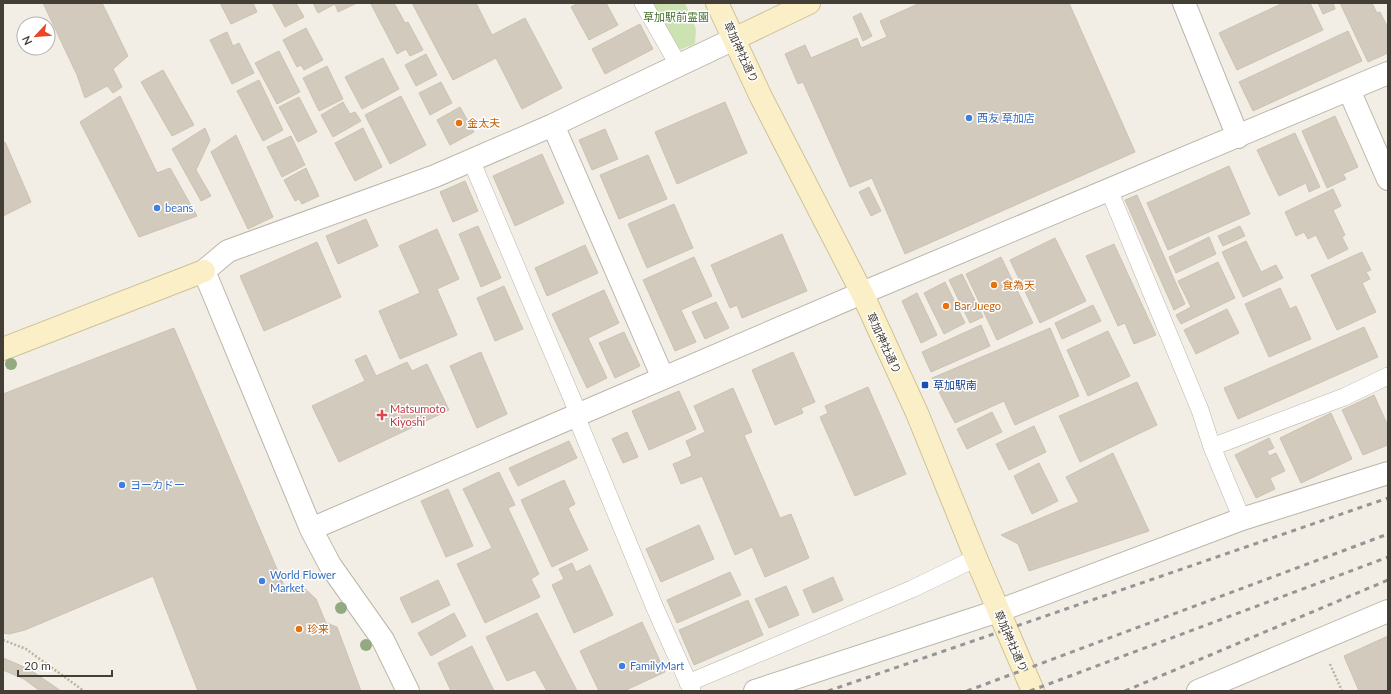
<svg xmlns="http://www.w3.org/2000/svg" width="1391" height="694" font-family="Lato,'Noto Sans JP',sans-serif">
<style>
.green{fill:#cce3b1}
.building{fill:#d2cabc;stroke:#cdc2b0}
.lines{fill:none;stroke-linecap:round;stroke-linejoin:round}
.lane-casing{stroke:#bcb6a9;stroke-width:18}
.street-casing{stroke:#bcb6a9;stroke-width:24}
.secondary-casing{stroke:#cec298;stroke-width:24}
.path{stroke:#bdb29c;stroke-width:2.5;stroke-dasharray:2 2;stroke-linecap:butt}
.lane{stroke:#fff;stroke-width:17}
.street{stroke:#fff;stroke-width:22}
.secondary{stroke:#faefc7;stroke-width:22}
.rail{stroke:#959595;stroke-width:3;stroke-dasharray:5 5;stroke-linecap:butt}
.tree{fill:#93a981}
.shop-dot{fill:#3f7fe0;stroke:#fff;stroke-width:1.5}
.food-dot{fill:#e8710a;stroke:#fff;stroke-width:1.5}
.transit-dot{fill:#1a4fb4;stroke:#fff;stroke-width:1.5}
.health-dot{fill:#e0444e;stroke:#fff;stroke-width:1.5}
.labels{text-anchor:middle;stroke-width:3;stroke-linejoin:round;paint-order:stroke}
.park-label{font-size:11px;fill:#46712e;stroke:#fff}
.street-label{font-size:11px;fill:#443f36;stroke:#fff}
.shop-label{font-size:11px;fill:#366cbe;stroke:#fff;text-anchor:start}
.food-label{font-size:11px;fill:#c56008;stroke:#fff;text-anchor:start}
.transit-label{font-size:11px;fill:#164399;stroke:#fff;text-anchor:start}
.health-label{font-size:11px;fill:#be3a42;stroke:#fff;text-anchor:start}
</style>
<rect width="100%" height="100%" fill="#f2eee6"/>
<!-- green -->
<path class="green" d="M652 3H685L696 29 695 44 679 50Z"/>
<!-- building -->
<path class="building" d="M43 3H102L128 56 113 69 122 87 113 93 107 86 85 98 77 75Z
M220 3H253L257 12 231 24Z
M272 3H296L304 17 285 27Z
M313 3H357L338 12 335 4 318 13Z
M373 3H394L405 23 408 22 423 50 410 56 406 49 397 54 371 4Z
M412 3H476L492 35 525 18 562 88 522 109 496 58 453 80Z
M578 3H606L618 25 589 40 571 7Z
M920 3H1069L1135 152 905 254 872 178 850 187 803 82 798 84 785 54 805 45 811 58 857 38 861 48 887 37 880 21Z
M1283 3H1310L1323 30 1237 70 1219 33Z
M1318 3H1333L1335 9 1323 14Z
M1340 3H1372L1377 13 1380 12 1388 28V53L1368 62Z
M861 13 872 36 863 41 853 17Z
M640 24 653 49 605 74 592 49Z
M306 28 323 60 304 70 301 65 297 67 283 40Z
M1348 31 1362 61 1253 111 1239 82Z
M227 32 233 46 239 43 254 73 232 84 210 40Z
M279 51 300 92 277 104 255 63Z
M426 54 437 75 416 86 405 65Z
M383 58 399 89 362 109 345 77Z
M327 66 343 99 319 111 303 78Z
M163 70 194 125 172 136 141 82Z
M259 80 283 130 263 141 237 91Z
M441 82 452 103 430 115 419 93Z
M120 96 157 173 170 168 197 216 139 237 80 122Z
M401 96 426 145 390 164 365 115Z
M299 97 317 132 298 142 279 107Z
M343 102 350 114 355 112 361 121 333 137 321 115Z
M725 102 747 153 677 184 655 132Z
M460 107 474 132 450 145 437 120Z
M1335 116 1358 167 1343 174 1346 179 1327 188 1302 131Z
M205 128 210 140 196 170 211 196 201 201 172 149Z
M363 128 382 167 355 181 335 143Z
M605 129 618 159 592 170 579 140Z
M1295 133 1320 187 1309 192 1306 183 1279 196 1257 150Z
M236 135 273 217 248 229 211 152Z
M291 136 305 165 282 177 267 147Z
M5 142 31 202 3 216V143Z
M542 154 564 203 515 226 493 176Z
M648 155 667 199 619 219 600 175Z
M1229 166 1250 214 1168 250 1147 203Z
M306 168 319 196 302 204 299 199 295 201 284 180Z
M465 181 478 211 453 222 440 192Z
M869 187 881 211 871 216 859 192Z
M1333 189 1341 206 1333 210 1345 235 1342 237 1348 249 1328 259 1316 235 1308 239 1304 232 1296 236 1285 212Z
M1137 195 1185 304 1174 310 1125 200Z
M674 204 693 248 647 268 628 224Z
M366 219 378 246 338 264 326 236Z
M478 226 501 278 481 287 459 234Z
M1240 226 1245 236 1223 246 1218 236Z
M437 229 459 279 437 289 457 335 400 359 379 311 420 293 399 246Z
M782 234 807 291 742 318 737 305 730 308 711 265Z
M1209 237 1216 254 1176 273 1169 257Z
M1055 238 1086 301 1040 323 1010 260Z
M1246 241 1261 272 1276 265 1283 278 1243 297 1222 252Z
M317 242 341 297 264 331 240 276Z
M1114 244 1156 335 1134 344 1125 323 1118 326 1086 256Z
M585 245 598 273 547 296 535 268Z
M1362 252 1371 270 1366 272 1370 279 1362 283 1376 312 1337 330 1311 275Z
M694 257 712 296 681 310 696 342 675 351 643 280Z
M1001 257 1033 323 997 340 966 274Z
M1218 262 1235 298 1181 324 1176 315 1191 307 1178 281Z
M962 274 983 317 970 323 949 280Z
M945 282 965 323 944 334 924 293Z
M504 286 523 329 495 341 477 298Z
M1280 288 1290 309 1296 306 1311 339 1269 357 1245 304Z
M604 290 619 323 588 338 607 378 587 388 552 314Z
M917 293 937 335 921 343 902 301Z
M716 302 729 328 705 339 692 312Z
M1093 305 1101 321 1062 339 1055 323Z
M1227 309 1239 333 1196 354 1184 330Z
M981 325 990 346 931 372 922 352Z
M1364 327 1378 357 1238 419 1224 388Z
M174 328 288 595 305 589 316 599 326 623 337 627 361 691H198L153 576 25 630 9 634 3 633V394Z
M1050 328 1079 396 1015 425 1004 401 955 423 932 378Z
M1108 331 1130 376 1088 396 1067 350Z
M624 332 640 366 615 378 599 343Z
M481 352 507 414 477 428 450 366Z
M793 352 815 402 801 408 803 413 775 425 752 370Z
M366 355 376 376 407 362 412 371 427 364 449 410 339 462 312 406 365 381 355 360Z
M1137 382 1157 425 1080 462 1059 416Z
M868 387 906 474 855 496 820 417 828 413 825 406Z
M733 388 752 432 744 435 780 518 791 514 809 558 765 577 752 547 735 555 702 476 681 484 673 464 692 456 686 441 705 432 694 406Z
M679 391 696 429 649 450 632 411Z
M1374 395 1388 426V445L1363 455 1342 410Z
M992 412 1002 432 967 449 957 429Z
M1331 413 1352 459 1301 483 1280 438Z
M1034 426 1046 452 1009 470 996 444Z
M627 432 638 457 623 463 612 439Z
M1269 438 1274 448 1267 451 1269 456 1276 453 1285 471 1270 478 1275 489 1256 498 1235 455Z
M569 441 577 458 518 486 509 468Z
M1113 453 1149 531 1029 571 1018 544 1001 535 1079 502 1066 477Z
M1039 463 1058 501 1032 514 1014 476Z
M499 472 515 505 508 508 539 574 531 579 540 597 485 623 457 564 492 548 463 489Z
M564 480 575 504 568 508 588 550 552 567 521 500Z
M448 489 473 546 446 557 421 501Z
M699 525 714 559 661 582 646 549Z
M572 563 576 572 590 565 613 615 574 633 552 585 564 579 559 569Z
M730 572 741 595 677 623 667 600Z
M833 577 843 600 813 613 803 590Z
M438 580 450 605 412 623 400 598Z
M786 586 799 615 769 628 755 599Z
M748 600 763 635 694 665 679 630Z
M454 613 466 636 431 656 418 633Z
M537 613 577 691H547L535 670 507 681 486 637Z
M642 622 665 672 624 691H599L580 651Z
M1388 636V689L1383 691H1359L1344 656Z
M472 646 494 691H451L438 663Z
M3 658 29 669 61 691H40L24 679 3 670Z"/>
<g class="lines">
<defs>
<path id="lane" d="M643 3 679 66
M471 160 579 415
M1109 190 1200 410 1212 447 1242 519
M576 416 655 608 692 691
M1212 447 1344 397 1388 376
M688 683 912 589 976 558"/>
<path id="street" d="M1184 3 1238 137
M1349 90 1388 179
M553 125 663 378
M311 529 862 293 1388 73
M408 691 383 640 330 565 311 529 204 271 228 251 435 176 553 125 734 39
M755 691 998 611 1242 519 1388 473
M1198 691 1388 611"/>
<path id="secondary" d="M717 3 761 97 862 293 917 413 976 558 1033 691
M734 39 809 3
M3 349 204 271"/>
</defs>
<!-- lane casing -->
<use href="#lane" class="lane-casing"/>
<!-- street casing -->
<use href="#street" class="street-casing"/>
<!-- secondary casing -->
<use href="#secondary" class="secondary-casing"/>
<!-- path -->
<path class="path" d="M3 640 26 649 84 691
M1330 664 1342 691"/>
<!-- lane -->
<use href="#lane" class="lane"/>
<!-- street -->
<use href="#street" class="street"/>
<!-- secondary -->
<use href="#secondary" class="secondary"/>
<!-- rail -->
<path class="rail" d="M828 691 1388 498
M967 691 1388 534
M1030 691 1388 557
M1125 691 1388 580"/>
</g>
<!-- trees -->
<g class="tree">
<circle cx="11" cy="364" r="6"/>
<circle cx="341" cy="608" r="6"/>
<circle cx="366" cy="645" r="6"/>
</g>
<!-- markers -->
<g class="shop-dot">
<circle cx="969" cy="118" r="4"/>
<circle cx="157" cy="208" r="4"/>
<circle cx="122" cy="485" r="4"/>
<circle cx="262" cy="581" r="4"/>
<circle cx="622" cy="666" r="4"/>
</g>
<g class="food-dot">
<circle cx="459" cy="123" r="4"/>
<circle cx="994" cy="285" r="4"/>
<circle cx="946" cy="306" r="4"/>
<circle cx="299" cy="629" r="4"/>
</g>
<rect class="transit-dot" x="921" y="381" width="8" height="8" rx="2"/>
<path class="health-dot" d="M380 409h4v4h4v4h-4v4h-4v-4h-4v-4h4z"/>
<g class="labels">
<!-- park labels -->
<g class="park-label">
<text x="676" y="21">草加駅前霊園</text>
</g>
<!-- street labels -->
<g class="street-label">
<text transform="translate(741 52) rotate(65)" y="4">草加神社通り</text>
<text transform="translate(884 343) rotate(65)" y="4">草加神社通り</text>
<text transform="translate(1011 641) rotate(66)" y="4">草加神社通り</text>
</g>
<!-- shop labels -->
<g class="shop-label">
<text x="977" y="122">西友 草加店</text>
<text x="165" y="212">beans</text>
<text x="130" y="489">ヨーカドー</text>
<text x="270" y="579">World Flower<tspan x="270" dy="13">Market</tspan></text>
<text x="630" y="670">FamilyMart</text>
</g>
<!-- food labels -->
<g class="food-label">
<text x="467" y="127">金太夫</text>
<text x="1002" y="289">食為天</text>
<text x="954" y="310">Bar Juego</text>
<text x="307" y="633">珍来</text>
</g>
<!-- transit labels -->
<g class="transit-label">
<text x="933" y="389">草加駅南</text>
</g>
<!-- health labels -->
<g class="health-label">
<text x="390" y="413">Matsumoto<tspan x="390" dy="13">Kiyoshi</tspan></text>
</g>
</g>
<!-- border -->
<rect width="1391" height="694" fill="none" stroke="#443f36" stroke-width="8"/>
<!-- north arrow -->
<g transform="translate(36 36) rotate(244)"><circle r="19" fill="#ffffff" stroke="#b4b2af"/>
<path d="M0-3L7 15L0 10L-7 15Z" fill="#ea4625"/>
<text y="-6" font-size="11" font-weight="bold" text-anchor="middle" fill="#443f36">N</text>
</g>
<!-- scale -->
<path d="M18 670v6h94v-6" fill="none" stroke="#443f36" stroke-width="2"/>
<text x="24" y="670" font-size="12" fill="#443f36" stroke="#ffffff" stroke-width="3" paint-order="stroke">20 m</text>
</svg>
